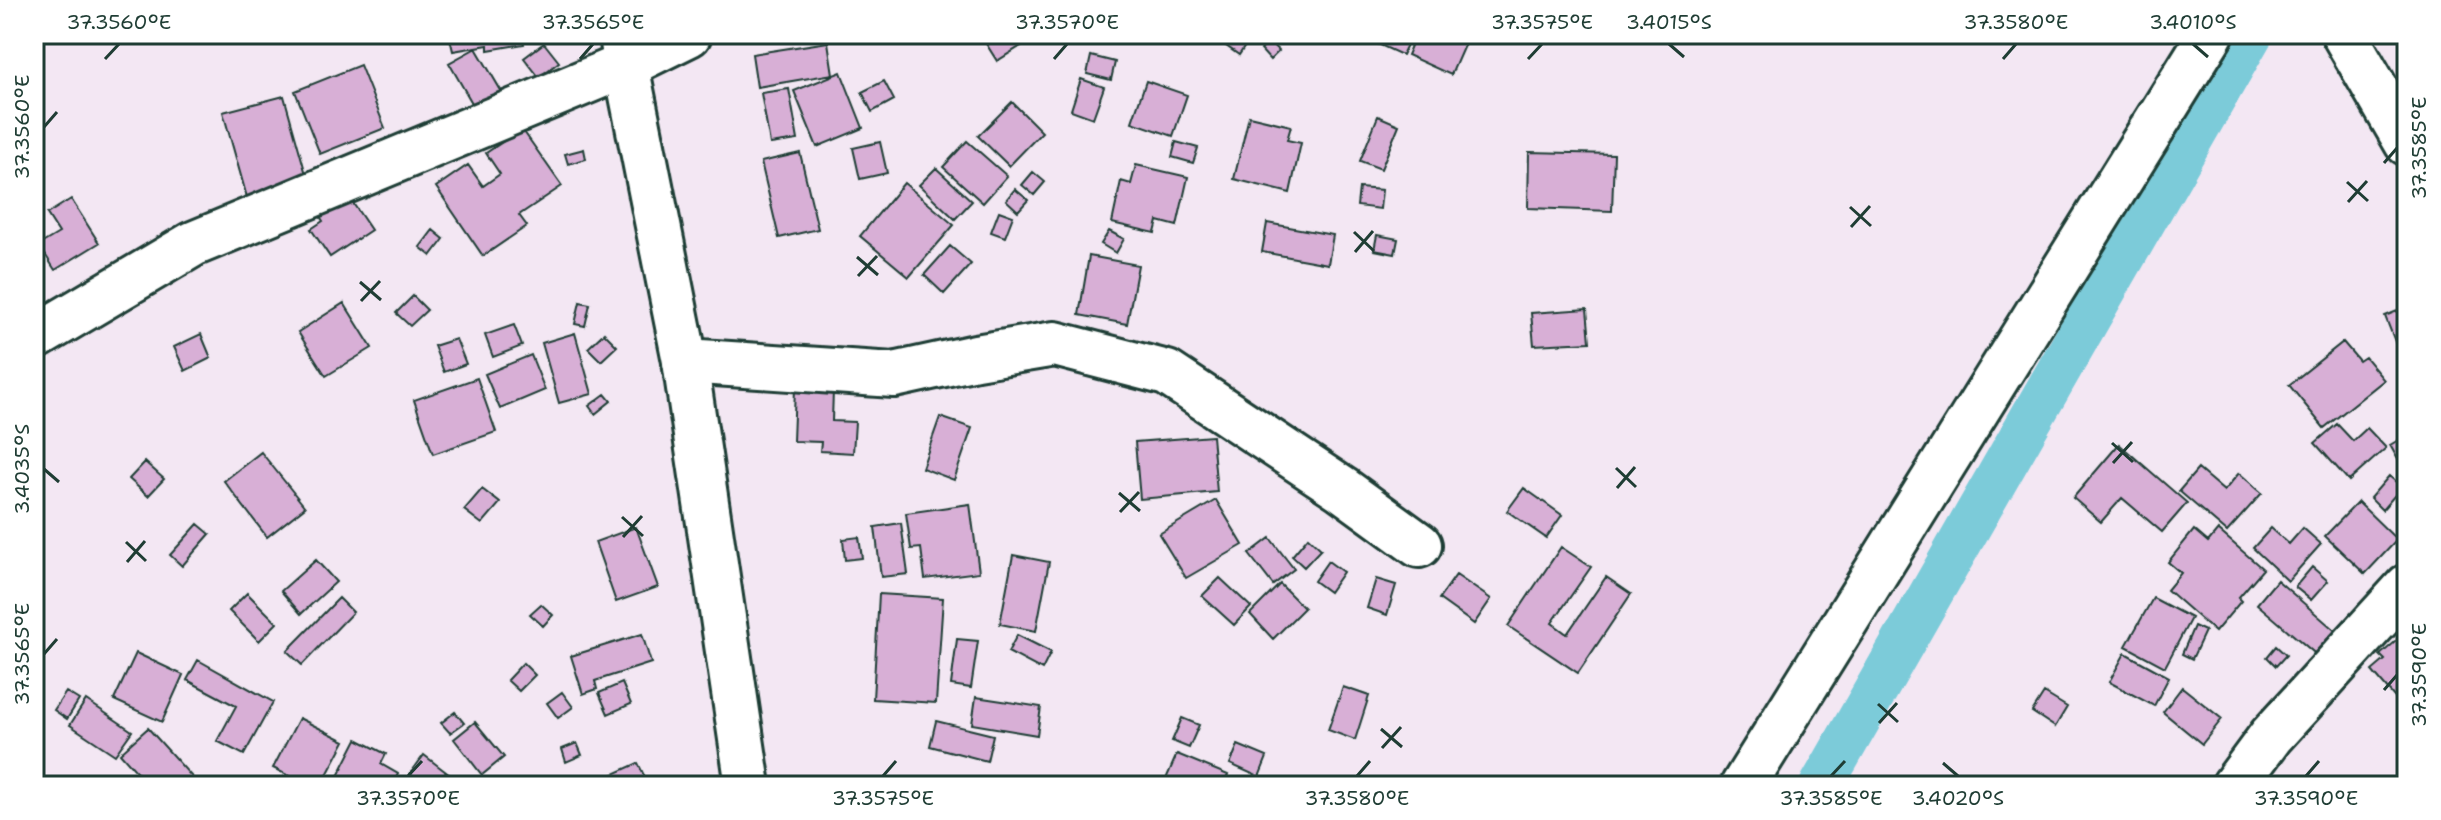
<svg xmlns="http://www.w3.org/2000/svg" width="2441" height="820" font-family="'Shantell Sans',sans-serif">
<style>
.lines{fill:none;stroke-linecap:round;stroke-linejoin:round}
.canal{stroke:#7ccbd9;stroke-width:44}
.building{fill:#d8afd6;stroke:#1f3d34;stroke-width:2}
.street-casing{stroke:#1f3d34;stroke-width:50}
.secondary-casing{stroke:#1f3d34;stroke-width:50}
.street{stroke:#fff;stroke-width:44}
.secondary{stroke:#fff;stroke-width:44}
.ticks{fill:none;stroke:#1f3d34;stroke-width:3}
.neatline{fill:none;stroke:#1f3d34;stroke-width:3}
.ticks-label{font-size:20px;text-anchor:middle;fill:#1f3d34}
</style>
<rect width="100%" height="100%" fill="#f3e7f3"/>
<filter id="ink" filterUnits="userSpaceOnUse"><feTurbulence type="fractalNoise" baseFrequency=".0125" numOctaves="2"/><feDisplacementMap in="SourceGraphic" scale="16" xChannelSelector="R" yChannelSelector="G"/><feConvolveMatrix kernelMatrix="1 2 1 2 8 2 1 2 1" color-interpolation-filters="sRGB"/></filter>
<g filter="url(#ink)">
<g class="lines">
<!-- canal -->
<path class="canal" d="M1821 786 2251 34"/>
</g>
<!-- building -->
<path class="building" d="M449 34H522L524 44 488 50V45L453 51Z
M980 34H1036L1037 36 997 61Z
M1209 34H1253L1239 55Z
M1356 34H1412L1402 55Z
M1416 34H1469L1451 75 1407 55Z
M828 42 833 74 757 87 752 54Z
M1269 42 1279 51 1270 60 1261 50Z
M544 43 559 62 539 77 524 58Z
M476 48 503 94 476 110 449 63Z
M1091 56 1115 62 1111 80 1087 74Z
M360 65 385 128 320 154 295 91Z
M841 72 863 128 817 147 794 91Z
M1081 79 1104 87 1093 118 1071 110Z
M884 81 894 100 872 112 862 92Z
M1146 81 1187 95 1173 136 1132 122Z
M789 89 798 140 770 144 761 93Z
M284 96 309 185 248 201 223 112Z
M1012 102 1042 132 1009 166 978 136Z
M1249 116 1291 126 1287 140 1301 143 1290 193 1234 179Z
M1378 116 1399 125 1381 169 1360 161Z
M522 129 562 186 519 215 527 226 483 256 436 187 468 165 483 186 500 174 486 153Z
M967 141 1007 176 983 203 943 167Z
M880 142 887 173 860 179 853 148Z
M1176 142 1198 148 1193 163 1172 157Z
M584 149 586 159 568 164 565 154Z
M1529 152 1614 154 1612 211 1528 208Z
M800 153 818 229 779 238 761 162Z
M1136 165 1188 177 1177 226 1158 221 1155 233 1112 223 1121 181 1131 184Z
M936 168 972 201 955 219 919 185Z
M1033 172 1045 182 1034 195 1022 185Z
M904 183 954 225 909 277 860 236Z
M1359 188 1382 190 1380 209 1357 206Z
M1015 189 1028 200 1018 211 1006 200Z
M344 190 371 230 330 257 311 229 323 221 315 209Z
M71 199 99 243 55 270 39 245 59 233 47 214Z
M999 211 1013 216 1005 237 991 232Z
M1267 223 1333 235 1328 264 1262 252Z
M433 230 444 239 431 256 420 247Z
M1109 231 1124 239 1116 253 1101 244Z
M1377 235 1398 239 1395 254 1374 250Z
M950 246 971 264 944 294 924 275Z
M1089 256 1138 265 1127 324 1079 315Z
M413 296 427 310 410 326 396 313Z
M580 302 590 304 585 326 575 324Z
M344 303 372 348 326 376 298 332Z
M2407 307V361L2403 362 2385 316Z
M1587 309 1590 342 1534 345 1531 313Z
M514 325 522 346 493 357 485 335Z
M575 333 592 394 559 403 542 343Z
M604 333 617 346 601 361 588 348Z
M201 334 211 358 185 371 174 347Z
M456 339 466 364 444 372 434 346Z
M2343 342 2359 361 2365 357 2384 380 2324 428 2289 385Z
M531 355 545 390 500 409 485 374Z
M477 378 496 432 433 454 414 400Z
M795 388 833 390 832 421 855 422 853 453 820 451 821 442 793 441Z
M605 394 611 401 595 414 589 406Z
M940 417 972 428 954 480 922 468Z
M2337 424 2353 441 2367 428 2386 448 2349 481 2315 443Z
M2407 435V462L2401 465 2390 445Z
M1212 436 1217 492 1140 499 1135 442Z
M2119 444 2187 503 2162 532 2122 498 2101 522 2073 498Z
M261 452 305 507 267 537 224 481Z
M145 462 164 479 148 496 129 479Z
M2198 469 2224 491 2239 473 2262 493 2227 532 2179 491Z
M2389 476 2402 487 2382 510 2370 498Z
M1524 488 1562 515 1546 538 1507 511Z
M482 489 500 503 482 524 464 510Z
M1216 500 1243 545 1186 578 1159 534Z
M2358 502 2397 540 2365 574 2325 536Z
M970 504 979 572 925 579 921 548 911 549 906 513Z
M901 523 908 574 881 577 875 527Z
M198 524 210 534 182 566 170 555Z
M636 527 658 587 616 602 595 542Z
M2271 528 2289 544 2303 528 2321 544 2288 581 2253 548Z
M2194 530 2208 542 2218 530 2263 569 2238 598 2241 601 2215 632 2167 590 2181 573 2168 562Z
M859 537 862 558 845 560 843 539Z
M1308 537 1321 549 1304 567 1292 556Z
M1270 538 1294 569 1273 585 1249 554Z
M1561 547 1591 567 1552 623 1567 634 1606 577 1631 594 1578 673 1508 626Z
M1013 555 1049 562 1036 631 1000 624Z
M316 560 336 582 301 614 281 591Z
M1328 561 1343 572 1329 592 1314 581Z
M2312 567 2328 581 2311 600 2295 587Z
M1456 575 1491 599 1474 624 1439 599Z
M1220 578 1251 607 1234 625 1202 596Z
M1376 579 1396 585 1387 615 1367 608Z
M2277 580 2339 634 2319 657 2257 604Z
M1280 584 1304 608 1273 639 1250 614Z
M247 593 277 623 259 641 229 611Z
M879 594 943 598 936 703 873 699Z
M339 598 353 612 302 665 287 651Z
M2153 598 2191 618 2165 667 2126 646Z
M541 604 553 615 543 626 530 614Z
M2194 626 2205 631 2192 659 2182 654Z
M642 634 651 663 595 681 597 689 583 694 571 656Z
M1017 635 1051 652 1042 670 1008 652Z
M2403 635 2407 639 2406 711 2372 671 2385 660 2380 655Z
M957 639 978 641 971 688 951 685Z
M2276 646 2286 655 2276 666 2267 657Z
M136 653 183 675 162 722 114 700Z
M2125 653 2169 677 2154 706 2109 682Z
M198 660 273 702 244 755 217 741 236 706 187 680Z
M523 663 535 675 519 691 507 680Z
M622 683 631 704 608 714 599 693Z
M1343 687 1369 696 1355 740 1328 730Z
M2182 687 2222 719 2202 744 2163 712Z
M66 692 79 700 67 719 54 710Z
M562 692 573 707 558 718 547 703Z
M2044 693 2067 707 2055 727 2032 712Z
M976 697 1041 707 1037 735 972 724Z
M86 700 132 731 115 755 70 725Z
M455 712 464 723 450 733 441 723Z
M299 718 345 741 321 786H309L273 768Z
M1182 718 1199 725 1189 748 1172 741Z
M936 721 993 735 987 761 930 746Z
M475 722 504 757 482 775 454 739Z
M148 728 200 786H149L120 753Z
M357 739 386 754 381 764 398 774 392 786H333Z
M577 743 582 755 566 762 562 749Z
M1238 745 1267 757 1259 777 1230 764Z
M1177 754 1228 775 1223 786H1163Z
M424 755 463 785 462 786H426L410 774Z
M638 763 649 786H598L596 782Z"/>
<g class="lines">
<defs>
<path id="street" d="M2344 34 2407 143
M34 338 193 244 626 65 689 34
M685 361 894 375 976 357 1055 344 1167 373 1342 489 1419 545
M1743 786 2211 34
M2234 786 2271 736 2407 587"/>
<path id="secondary" d="M622 34 626 65 685 361 748 786"/>
</defs>
<!-- street casing -->
<use href="#street" class="street-casing"/>
<!-- secondary casing -->
<use href="#secondary" class="secondary-casing"/>
<!-- street -->
<use href="#street" class="street"/>
<!-- secondary -->
<use href="#secondary" class="secondary"/>
</g>
</g>
<!-- ticks -->
<path class="ticks" d="M1669 44 1684 57M2193 44 2208 57M105 59 119 44M580 59 593 44M1054 59 1067 44M1528 59 1542 44M2003 59 2016 44M44 127 57 112M2384 163 2397 148M2347 182 2368 201M2348 202 2367 181M1850 207 1871 226M1851 227 1870 206M1354 232 1374 251M1355 252 1373 231M857 257 878 275M858 276 877 256M360 282 381 300M361 301 380 281M2112 443 2133 462M2113 463 2132 442M1616 468 1636 487M44 469 59 482M1617 488 1635 467M1119 493 1140 511M1120 512 1139 492M622 517 643 536M623 537 642 516M126 542 146 561M127 562 145 541M44 654 57 639M2384 690 2397 675M1878 704 1898 722M1879 723 1897 703M1381 729 1402 747M1382 748 1401 727M1943 763 1958 776M408 776 422 761M883 776 896 761M1357 776 1370 761M1831 776 1845 761M2306 776 2319 761"/>
<!-- margin -->
<rect width="2441" height="820" fill="none" stroke="#fff" stroke-width="88"/>
<rect x="44" y="44" width="2353" height="732" class="neatline"/>
<g class="ticks-label">
<text x="119" y="29">37.3560°E</text>
<text x="593" y="29">37.3565°E</text>
<text x="1067" y="29">37.3570°E</text>
<text x="1542" y="29">37.3575°E</text>
<text x="1669" y="29">3.4015°S</text>
<text x="2016" y="29">37.3580°E</text>
<text x="2193" y="29">3.4010°S</text>
<text transform="translate(22 127) rotate(-90)" y="7">37.3560°E</text>
<text transform="translate(2419 148) rotate(-90)" y="7">37.3585°E</text>
<text transform="translate(22 469) rotate(-90)" y="7">3.4035°S</text>
<text transform="translate(22 654) rotate(-90)" y="7">37.3565°E</text>
<text transform="translate(2419 675) rotate(-90)" y="7">37.3590°E</text>
<text x="408" y="805">37.3570°E</text>
<text x="883" y="805">37.3575°E</text>
<text x="1357" y="805">37.3580°E</text>
<text x="1831" y="805">37.3585°E</text>
<text x="1958" y="805">3.4020°S</text>
<text x="2306" y="805">37.3590°E</text>
</g>
</svg>
